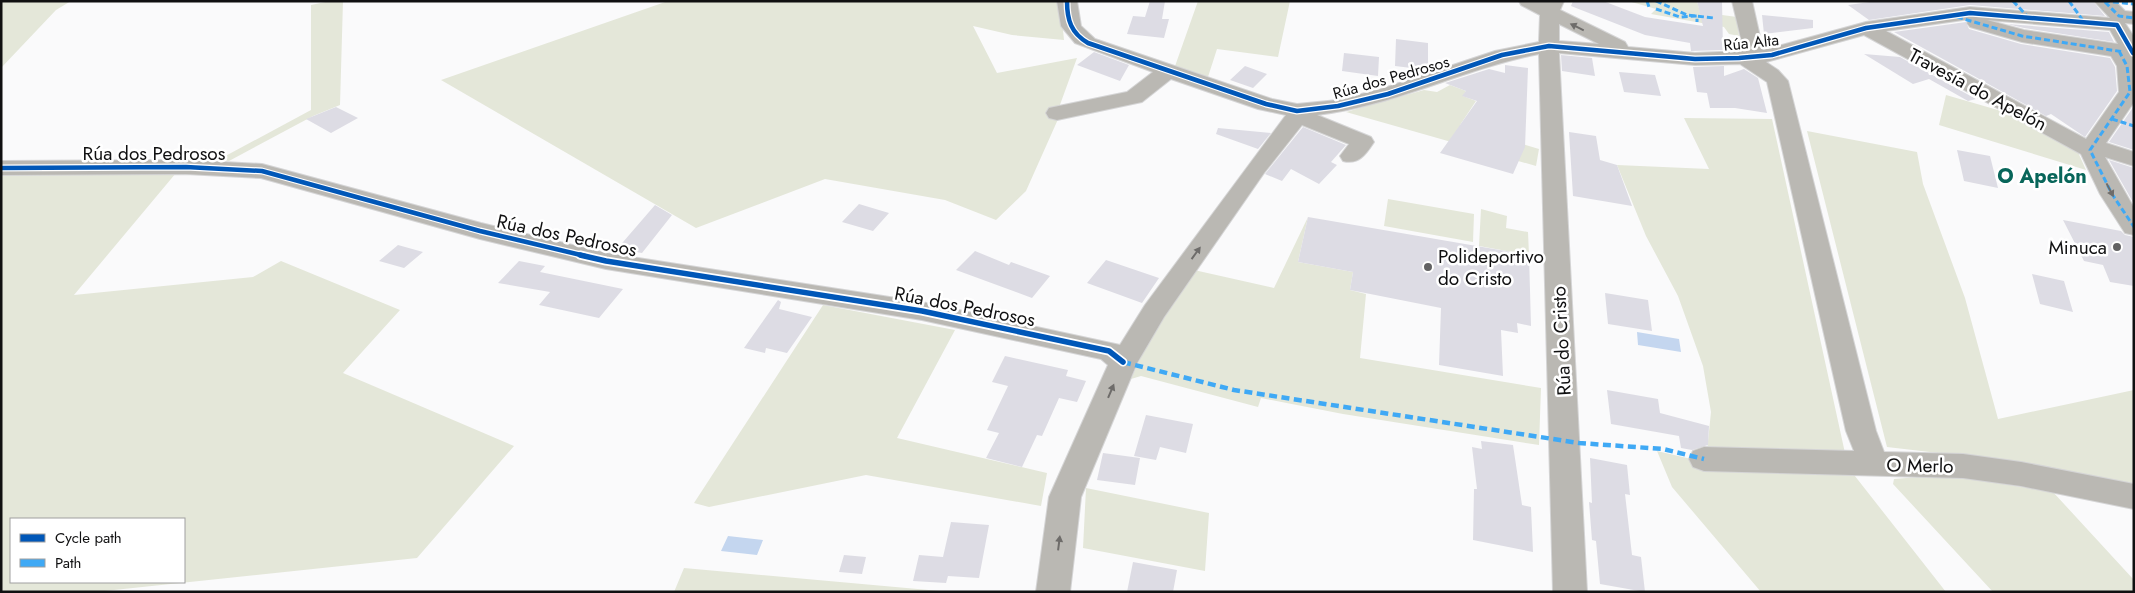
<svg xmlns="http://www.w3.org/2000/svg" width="2135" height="593" font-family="Jost,sans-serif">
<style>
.green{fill:#e4e7d9;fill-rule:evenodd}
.water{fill:#c4d6ef}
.building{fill:#dddce4}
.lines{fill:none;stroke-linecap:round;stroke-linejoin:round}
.minor-casing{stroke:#d5d5d6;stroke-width:2}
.minor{fill:#bab8b3;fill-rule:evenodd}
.quiet-far1{stroke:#3fa9f5;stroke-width:3;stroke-dasharray:6 3;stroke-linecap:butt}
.quiet{stroke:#3fa9f5;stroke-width:4.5;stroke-dasharray:8 4.5;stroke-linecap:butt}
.cycleway-far1-casing{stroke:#fff;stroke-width:7}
.cycleway-casing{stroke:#fff;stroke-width:9}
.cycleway-far1{stroke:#0057b8;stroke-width:4.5}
.cycleway{stroke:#0057b8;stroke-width:5.5}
.oneway{fill:#6e6c6a}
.poi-dot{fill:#626263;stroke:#fff;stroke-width:2}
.labels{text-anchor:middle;stroke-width:5;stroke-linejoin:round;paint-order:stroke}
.far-street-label{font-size:16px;fill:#101011;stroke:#fff}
.street-label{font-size:19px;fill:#101011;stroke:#fff}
.poi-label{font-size:19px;fill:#101011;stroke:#fff;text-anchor:end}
.neighbourhood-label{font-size:20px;font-weight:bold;fill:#08665a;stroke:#fff}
</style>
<rect width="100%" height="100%" fill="#fafafb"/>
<!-- green -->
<path class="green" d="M1 1H71L56 10 1 68Z
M330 1H343L340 105 313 116 229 161 218 160 311 110V5Z
M668 1H1060L1064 40 1012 35 973 26 997 73 1077 58 1057 113 1059 117 1026 191 996 220 945 200 825 179 696 228 441 80Z
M1198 1H1290L1278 57 1217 49 1207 80 1174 69Z
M1628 1H1697L1700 12 1737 17 1739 36 1729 34 1724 27 1651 14 1656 9Z
M1450 85 1466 91 1463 96 1476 101 1460 125 1539 149 1536 166 1346 112 1424 90 1437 92Z
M1946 95 2022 117 2077 150 2086 170 1939 125Z
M1684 118 1772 119 1845 453 1707 451 1711 412 1703 366 1678 296 1646 236 1617 165 1709 169Z
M1807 131 1917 152 1923 184 1965 298 1998 419 2134 390V488L2015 462 1887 447Z
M1 173H176L74 295 253 277 281 261 400 310 343 373 514 446 417 558 95 592H1ZM11 519H184V582H11Z
M1388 199 1474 214 1473 242 1384 226Z
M1481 209 1507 216 1506 228 1528 232 1529 255 1479 246Z
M1308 217 1298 262 1353 272 1350 290 1366 294 1360 358 1541 388 1539 445 1343 414 1261 398 1258 407 1141 376 1131 379 1161 313 1194 270 1274 288Z
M823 305 955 330 897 438 1047 473 1041 506 866 475 709 507 694 503Z
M1657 451 1734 469 1851 471 1946 592H1761L1672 487Z
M1931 476 1978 480 2053 492 2134 580V592H1993L1893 484 1894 479Z
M1086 488 1209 513 1205 571 1083 548Z
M684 568 951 592H674Z"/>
<!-- water -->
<path class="water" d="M1637 332 1679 339 1681 352 1638 345Z
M728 536 763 540 757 555 721 551Z"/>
<!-- building -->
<path class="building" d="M1150 1H1165L1162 19H1169L1164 38 1127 34 1133 16 1145 17Z
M1573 1H1603L1645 17 1703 26 1697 1H1722L1723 50 1691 51 1690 43 1645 35 1571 6Z
M1877 1H2093L2105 16 1970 5 1869 20 1848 5Z
M1762 15 1813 20V28L1764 34Z
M1966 22 1969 29 2021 44 2110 58 2115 67 2117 91 2085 137 2051 114 2046 116 1894 32Z
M2007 24 2109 32 2114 42 2024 28Z
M1396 39 1428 43V70L1395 66Z
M1094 52 1129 65 1120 81 1077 65Z
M1344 53 1379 57 1378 76 1342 71Z
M1864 54 1900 57 1976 99 1968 101 1929 79 1913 84Z
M1561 55 1592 58 1595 76 1562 71Z
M1505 65 1528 68 1525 147 1513 174 1440 153 1477 101 1462 96 1466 91 1445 83 1489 69 1505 73Z
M1245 66 1267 74 1253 88 1230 80Z
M1724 66V76L1744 69 1758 78 1767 113 1735 108H1710L1707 93 1697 92 1693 67Z
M1619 72 1655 75 1661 96 1624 92Z
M2134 106V150L2109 142Z
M336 107 358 118 331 133 306 119Z
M1303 127 1346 145 1331 162 1337 165 1319 184 1291 169 1282 181 1265 174Z
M1218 128 1271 133 1258 149 1216 134Z
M1569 132 1596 136 1600 160 1617 165 1632 206 1573 196Z
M1957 150 1990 156 1998 188 1964 181Z
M2109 160 2134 168V204Z
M859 204 889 213 873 231 842 222Z
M655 205 672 215 642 253 617 249Z
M1308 217 1529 255 1531 326 1517 323 1518 333 1501 330 1503 376 1439 365 1441 308 1350 290 1353 272 1298 262Z
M2063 220 2121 231 2125 235 2134 237V286L2110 282 2103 265 2084 261Z
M398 245 423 252 404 268 379 261Z
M975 251 1009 265 1011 262 1050 276 1032 298 956 270Z
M1106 260 1159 278 1142 303 1087 283Z
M519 261 545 266 540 272 623 289 599 318 539 305 550 292 498 283Z
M2032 274 2064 281 2073 312 2040 304Z
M1605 293 1648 300 1652 331 1608 324Z
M778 300 781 302 779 309 812 317 787 353 766 348 765 353 744 348Z
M1005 356 1068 370 1066 376 1086 381 1077 402 1059 398 1042 436 1037 435 1022 467 986 458 999 433 987 430 1008 386 992 382Z
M1607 390 1658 399 1660 413 1709 426 1708 445 1692 450 1681 448 1679 436 1611 424Z
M1146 415 1193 424 1186 453 1160 447 1156 460 1134 456Z
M1481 441 1513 445 1522 505 1531 507 1533 552 1473 540 1474 489H1477L1472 447 1482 449Z
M1103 453 1140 458 1135 485 1097 480Z
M1590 458 1627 465 1630 495 1625 494 1632 555 1641 557 1645 592 1600 584 1596 541 1592 540 1589 502 1592 503Z
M951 522 989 525 979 578 948 576 946 583 913 581 919 555 943 557Z
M844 555 866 557 862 574 839 572Z
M1133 562 1177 570 1173 592H1127Z"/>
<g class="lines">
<defs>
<path id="minor" d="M1057 1H1077L1081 26 1095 39 1272 99 1297 104 1338 100 1381 89 1495 51 1539 42 1540 15 1521 5 1519 1H1564L1560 10 1625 42 1628 47 1695 53 1744 51 1732 1H1752L1763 50 1866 22 1970 7 2110 18 2095 2 2115 1 2125 11 2134 12V24L2125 23 2134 37V102L2106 143 2134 152V166L2105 157 2134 208V235L2125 233 2100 194 2081 154 1864 35 1766 62 1778 70 1788 81 1876 431 1884 452 1963 454 2021 462 2134 484V509L2021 486 1963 478 1704 471 1693 467 1689 459 1693 451 1704 447 1854 451 1846 431 1767 82 1740 64 1695 65 1559 53 1587 592H1553L1539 54C1463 69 1394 106 1317 115L1371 137 1374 142C1366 154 1359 165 1343 161L1340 156 1349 144 1302 125 1264 173 1164 317 1137 363 1081 497 1070 592H1036L1049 497 1108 365 1101 359 922 320 606 269 480 239 261 178 186 174 1 175V161L186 160 262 164 481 223 606 253 922 302 1120 345 1145 305 1286 115 1258 109 1171 79 1142 102 1057 120 1049 118 1046 113 1049 108 1127 92 1153 72 1075 43 1061 26ZM1970 19 1967 23 1970 27 2022 42 2111 56 2117 66 2119 92 2086 139 1886 31ZM1987 20 2110 30 2118 44 2024 30ZM1559 24 1599 44 1559 41Z"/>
</defs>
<!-- minor casing -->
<use href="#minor" class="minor-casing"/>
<!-- minor -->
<use href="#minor" class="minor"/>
<!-- quiet-far1 -->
<path class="quiet-far1" d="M1647 1 1649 7
M1656 1 1687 15 1714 18
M2013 1 2027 16
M2069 1 2084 22
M2104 1 2134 4
M2105 2 2119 16 2134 18
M1656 9 1680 17 1697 16V22
M1957 17 2022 36 2124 52
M2119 51 2127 66 2130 92 2090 150 2112 194 2134 227
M2112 119 2134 126"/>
<!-- quiet -->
<path class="quiet" d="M1123 362 1234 390 1579 443 1663 449 1704 459"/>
<defs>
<path id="cycleway-far1" d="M1067 1C1067 20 1071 33 1088 43L1266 104 1297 111 1338 106 1388 94 1502 55 1549 46 1695 59 1739 58 1772 55 1866 28 1970 13 2117 25 2133 53
M1 168 186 167 262 171 480 231 585 256"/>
<path id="cycleway" d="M580 255 606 261 922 311 1109 351 1123 362"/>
</defs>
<!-- cycleway-far1 casing -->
<use href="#cycleway-far1" class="cycleway-far1-casing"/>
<!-- cycleway casing -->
<use href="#cycleway" class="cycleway-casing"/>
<!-- cycleway-far1 -->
<use href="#cycleway-far1" class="cycleway-far1"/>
<!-- cycleway -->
<use href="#cycleway" class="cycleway"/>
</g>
<!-- one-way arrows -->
<defs><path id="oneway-solid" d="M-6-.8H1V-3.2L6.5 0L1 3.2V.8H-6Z" transform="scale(1.25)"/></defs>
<g class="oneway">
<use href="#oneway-solid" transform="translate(1577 27) rotate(-154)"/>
<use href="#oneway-solid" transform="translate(2110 190) rotate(62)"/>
<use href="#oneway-solid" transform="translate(1196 253) rotate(-54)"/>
<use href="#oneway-solid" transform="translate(1111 391) rotate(-67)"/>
<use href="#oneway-solid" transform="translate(1059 543) rotate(-83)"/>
</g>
<!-- markers -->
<g class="poi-dot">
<circle cx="2117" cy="247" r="5"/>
<circle cx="1428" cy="267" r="5"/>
</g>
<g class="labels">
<!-- far-street labels -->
<g class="far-street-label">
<text transform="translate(1751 42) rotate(-6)" y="6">Rúa Alta</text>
<text transform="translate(1391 77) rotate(-16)" y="6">Rúa dos Pedrosos</text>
</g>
<!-- street labels -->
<g class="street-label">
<text transform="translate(1978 89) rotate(28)" y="7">Travesía do Apelón</text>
<text x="154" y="160">Rúa dos Pedrosos</text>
<text transform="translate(567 235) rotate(12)" y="7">Rúa dos Pedrosos</text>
<text transform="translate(965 306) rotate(11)" y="7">Rúa dos Pedrosos</text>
<text transform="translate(1561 341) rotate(-93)" y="7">Rúa do Cristo</text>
<text transform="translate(1920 465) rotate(1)" y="7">O Merlo</text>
</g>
<!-- poi labels -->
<g class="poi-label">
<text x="2107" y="254">Minuca</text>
<text x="1438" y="263" text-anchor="start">Polideportivo<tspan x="1438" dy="22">do Cristo</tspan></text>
</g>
<!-- neighbourhood labels -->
<g class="neighbourhood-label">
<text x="2042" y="183">O Apelón</text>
</g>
</g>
<!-- border -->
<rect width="2135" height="593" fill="none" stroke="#101011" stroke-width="5"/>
<!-- legend -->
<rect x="10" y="518" width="175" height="65" fill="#ffffff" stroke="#9f9fa0"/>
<rect x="20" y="534" width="25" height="8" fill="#0057b8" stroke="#9f9fa0"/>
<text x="55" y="543" font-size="15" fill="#101011">Cycle path</text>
<rect x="20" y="559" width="25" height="8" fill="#3fa9f5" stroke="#9f9fa0"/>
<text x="55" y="568" font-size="15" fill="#101011">Path</text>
</svg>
